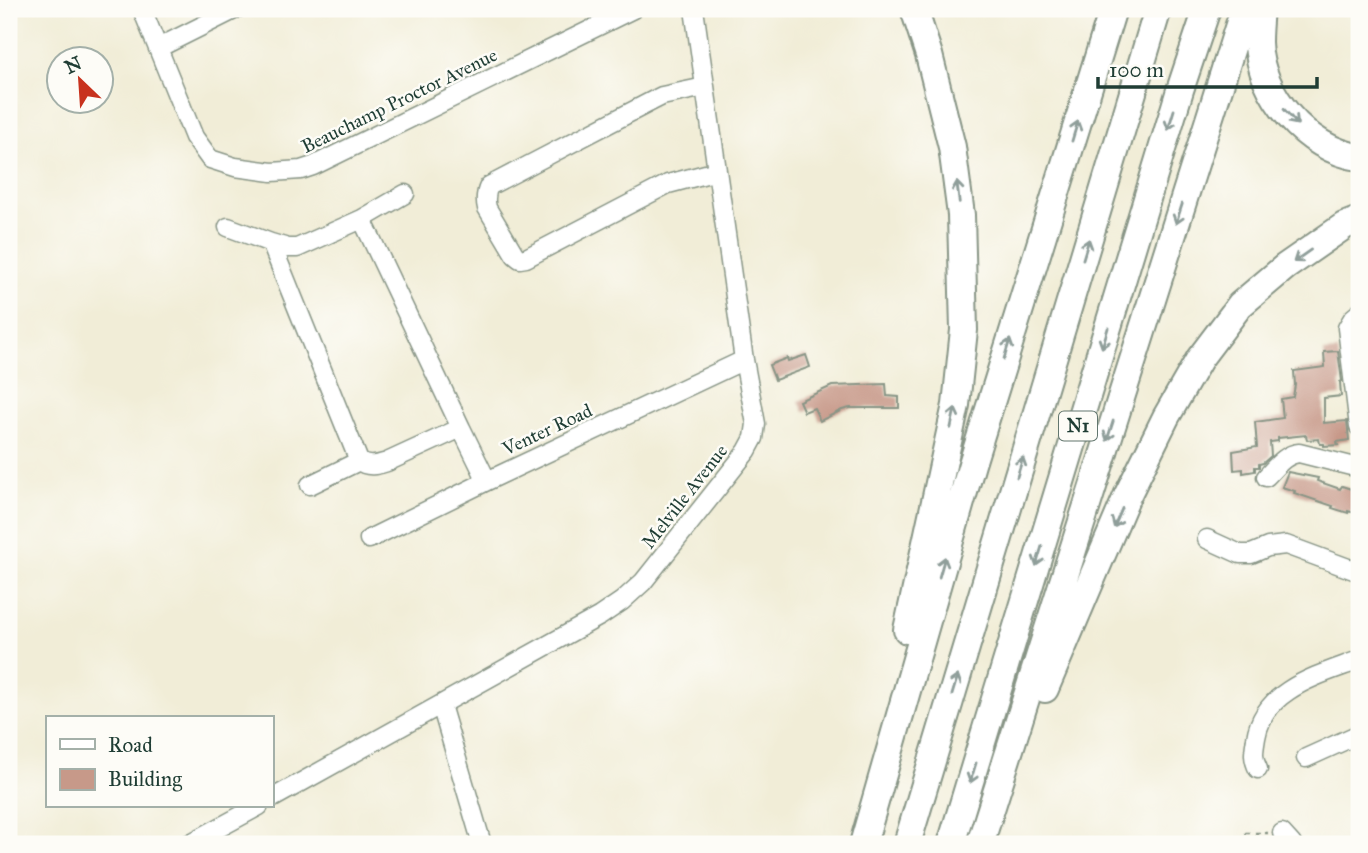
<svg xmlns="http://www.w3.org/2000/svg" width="1368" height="853" font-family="'IM FELL Great Primer',serif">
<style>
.building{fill:#c79989}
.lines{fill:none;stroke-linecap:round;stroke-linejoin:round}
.minor-casing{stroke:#889586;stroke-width:21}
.highway-casing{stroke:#889586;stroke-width:30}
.path{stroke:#889586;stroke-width:2.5;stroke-dasharray:5 5;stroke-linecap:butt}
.minor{stroke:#fff;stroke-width:18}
.highway{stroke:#fff;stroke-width:26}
.oneway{stroke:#8f9e9a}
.labels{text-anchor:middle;stroke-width:5;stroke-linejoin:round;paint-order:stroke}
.shield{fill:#fdfcf7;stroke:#62766e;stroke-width:2}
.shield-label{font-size:18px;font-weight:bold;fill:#1f3d34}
.street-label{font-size:19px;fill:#1f3d34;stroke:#fdfcf7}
</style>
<rect width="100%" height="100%" fill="#fdfcf7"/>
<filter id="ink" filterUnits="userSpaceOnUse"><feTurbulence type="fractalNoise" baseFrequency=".0143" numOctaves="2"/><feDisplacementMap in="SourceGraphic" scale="14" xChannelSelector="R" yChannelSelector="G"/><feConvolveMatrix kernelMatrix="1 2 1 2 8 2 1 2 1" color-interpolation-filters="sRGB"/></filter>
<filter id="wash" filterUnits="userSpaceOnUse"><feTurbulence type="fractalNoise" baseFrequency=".00686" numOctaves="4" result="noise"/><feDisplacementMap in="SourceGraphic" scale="28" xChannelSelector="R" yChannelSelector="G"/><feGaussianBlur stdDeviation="1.57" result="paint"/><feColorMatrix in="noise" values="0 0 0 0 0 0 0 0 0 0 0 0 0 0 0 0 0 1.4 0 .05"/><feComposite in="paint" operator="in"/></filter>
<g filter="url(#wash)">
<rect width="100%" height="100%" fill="#f1edd7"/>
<g id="blocks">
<!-- building -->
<path class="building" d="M1338 351 1342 381 1340 382 1341 396 1324 398V423L1347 421 1349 440 1337 442 1338 445 1324 446V444H1320L1319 439 1307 440 1306 435 1278 438V441L1270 442 1271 456 1263 463 1259 464V467H1255V471L1243 473V469L1234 470 1233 451 1257 447 1255 422 1283 418 1281 399 1293 397 1295 385 1294 371 1325 367 1324 352Z
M806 355 810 367 775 380 769 365 787 358 788 361Z
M886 384 887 396 899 397V408H850L842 410 820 421 814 408 804 412 799 401 832 386Z
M1288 472 1318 478 1317 481 1340 489 1342 486 1357 491 1356 495 1359 496V505L1356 513 1348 511V513L1332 508 1333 506 1294 493 1295 491 1282 487Z"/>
</g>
</g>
<g filter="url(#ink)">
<use href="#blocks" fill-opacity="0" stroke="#889586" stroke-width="2"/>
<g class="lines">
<defs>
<path id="minor" d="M142 9 194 137 210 159 235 167 272 172 301 170 313 166 633 9
M158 48 236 9
M705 87 662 96 654 100 489 186C485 194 485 200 487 208L515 255 520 259 526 258 668 184 717 171
M362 219 461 428 387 462C377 465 368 468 359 461L271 243 288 248H297L362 219 405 194
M228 227 271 243
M1359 313 1353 318 1347 328 1359 427
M461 428 487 481
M1266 477C1276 467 1285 454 1299 453L1359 468
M310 485 359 461
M369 539 487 481 744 360
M1207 539 1240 554H1251L1268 547 1286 545 1359 572
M441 705 482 844
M1306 758 1359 734
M1258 769C1252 757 1254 751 1256 738 1263 689 1320 675 1359 660
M271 799 600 616 622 601 643 582 747 451 754 438 756 424 744 360 694 9
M1282 833 1292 844
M189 844 259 806"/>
<path id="highway" d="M1260 9C1259 20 1258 31 1258 42 1259 94 1307 150 1359 157
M907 630 956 405 964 330 961 215 952 147 929 55 914 9
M1045 689 1127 496 1166 417 1200 358 1240 305 1285 267 1344 226 1359 220
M863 844 972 464 1113 9
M907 844 1158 9
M951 844 1180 90 1207 9
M980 844 1244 9"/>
</defs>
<!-- minor casing -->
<use href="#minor" class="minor-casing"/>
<!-- highway casing -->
<use href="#highway" class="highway-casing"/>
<!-- path -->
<path class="path" d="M1245 844 1246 833H1268"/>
<!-- minor -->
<use href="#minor" class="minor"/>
<!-- highway -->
<use href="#highway" class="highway"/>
</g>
<!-- one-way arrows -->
<defs><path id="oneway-shaft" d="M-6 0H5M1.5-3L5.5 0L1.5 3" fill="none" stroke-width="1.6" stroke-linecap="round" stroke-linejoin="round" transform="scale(1.75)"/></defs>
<g class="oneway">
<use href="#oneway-shaft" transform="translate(1291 117) rotate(48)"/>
<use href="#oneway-shaft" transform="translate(1171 120) rotate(107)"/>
<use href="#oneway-shaft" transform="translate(1075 131) rotate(-73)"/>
<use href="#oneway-shaft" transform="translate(958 192) rotate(-97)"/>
<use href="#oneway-shaft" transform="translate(1179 214) rotate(108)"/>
<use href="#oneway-shaft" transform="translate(1086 249) rotate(-73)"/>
<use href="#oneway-shaft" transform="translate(1302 256) rotate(145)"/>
<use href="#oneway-shaft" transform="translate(1105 338) rotate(107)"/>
<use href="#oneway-shaft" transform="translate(1007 349) rotate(-73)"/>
<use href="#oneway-shaft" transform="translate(953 418) rotate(-78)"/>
<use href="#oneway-shaft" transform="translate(1110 431) rotate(108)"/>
<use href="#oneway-shaft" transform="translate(1020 467) rotate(-73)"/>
<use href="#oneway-shaft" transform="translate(1118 518) rotate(113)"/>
<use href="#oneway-shaft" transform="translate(1039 556) rotate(107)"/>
<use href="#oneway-shaft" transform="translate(942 567) rotate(-74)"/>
<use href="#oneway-shaft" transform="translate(955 685) rotate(-73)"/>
<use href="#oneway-shaft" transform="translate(973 773) rotate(107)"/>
</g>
</g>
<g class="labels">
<!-- shield labels -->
<rect class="shield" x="1059" y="411.5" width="38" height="29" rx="5"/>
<g class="shield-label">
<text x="1078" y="432">N1</text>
</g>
<!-- street labels -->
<g class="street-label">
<text transform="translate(399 100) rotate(-26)" y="7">Beauchamp Proctor Avenue</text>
<text transform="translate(547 429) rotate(-25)" y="7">Venter Road</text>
<text transform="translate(684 496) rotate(-52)" y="7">Melville Avenue</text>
</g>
</g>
<!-- margin -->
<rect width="1368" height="853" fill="none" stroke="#fdfcf7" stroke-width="35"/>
<!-- legend -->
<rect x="46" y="716" width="228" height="91" fill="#fdfcf7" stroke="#a4b0a9" stroke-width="2"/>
<rect x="60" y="739" width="35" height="10" fill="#ffffff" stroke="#a4b0a9" stroke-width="2"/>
<text x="108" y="752" font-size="21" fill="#1f3d34">Road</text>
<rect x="60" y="769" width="35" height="21" fill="#c79989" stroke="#a4b0a9" stroke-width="2"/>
<text x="108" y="786" font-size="21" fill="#1f3d34">Building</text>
<!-- north arrow -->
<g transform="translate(80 80) rotate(335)"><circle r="33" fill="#fdfcf7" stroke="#a4b0a9" stroke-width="2"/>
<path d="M0-5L12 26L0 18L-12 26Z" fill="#c8321e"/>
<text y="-10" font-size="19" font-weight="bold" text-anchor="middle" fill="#1f3d34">N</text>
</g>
<!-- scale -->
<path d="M1098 77v10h219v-10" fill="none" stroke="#1f3d34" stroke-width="3.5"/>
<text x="1109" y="77" font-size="21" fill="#1f3d34" stroke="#fdfcf7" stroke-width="5" paint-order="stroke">100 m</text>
</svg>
